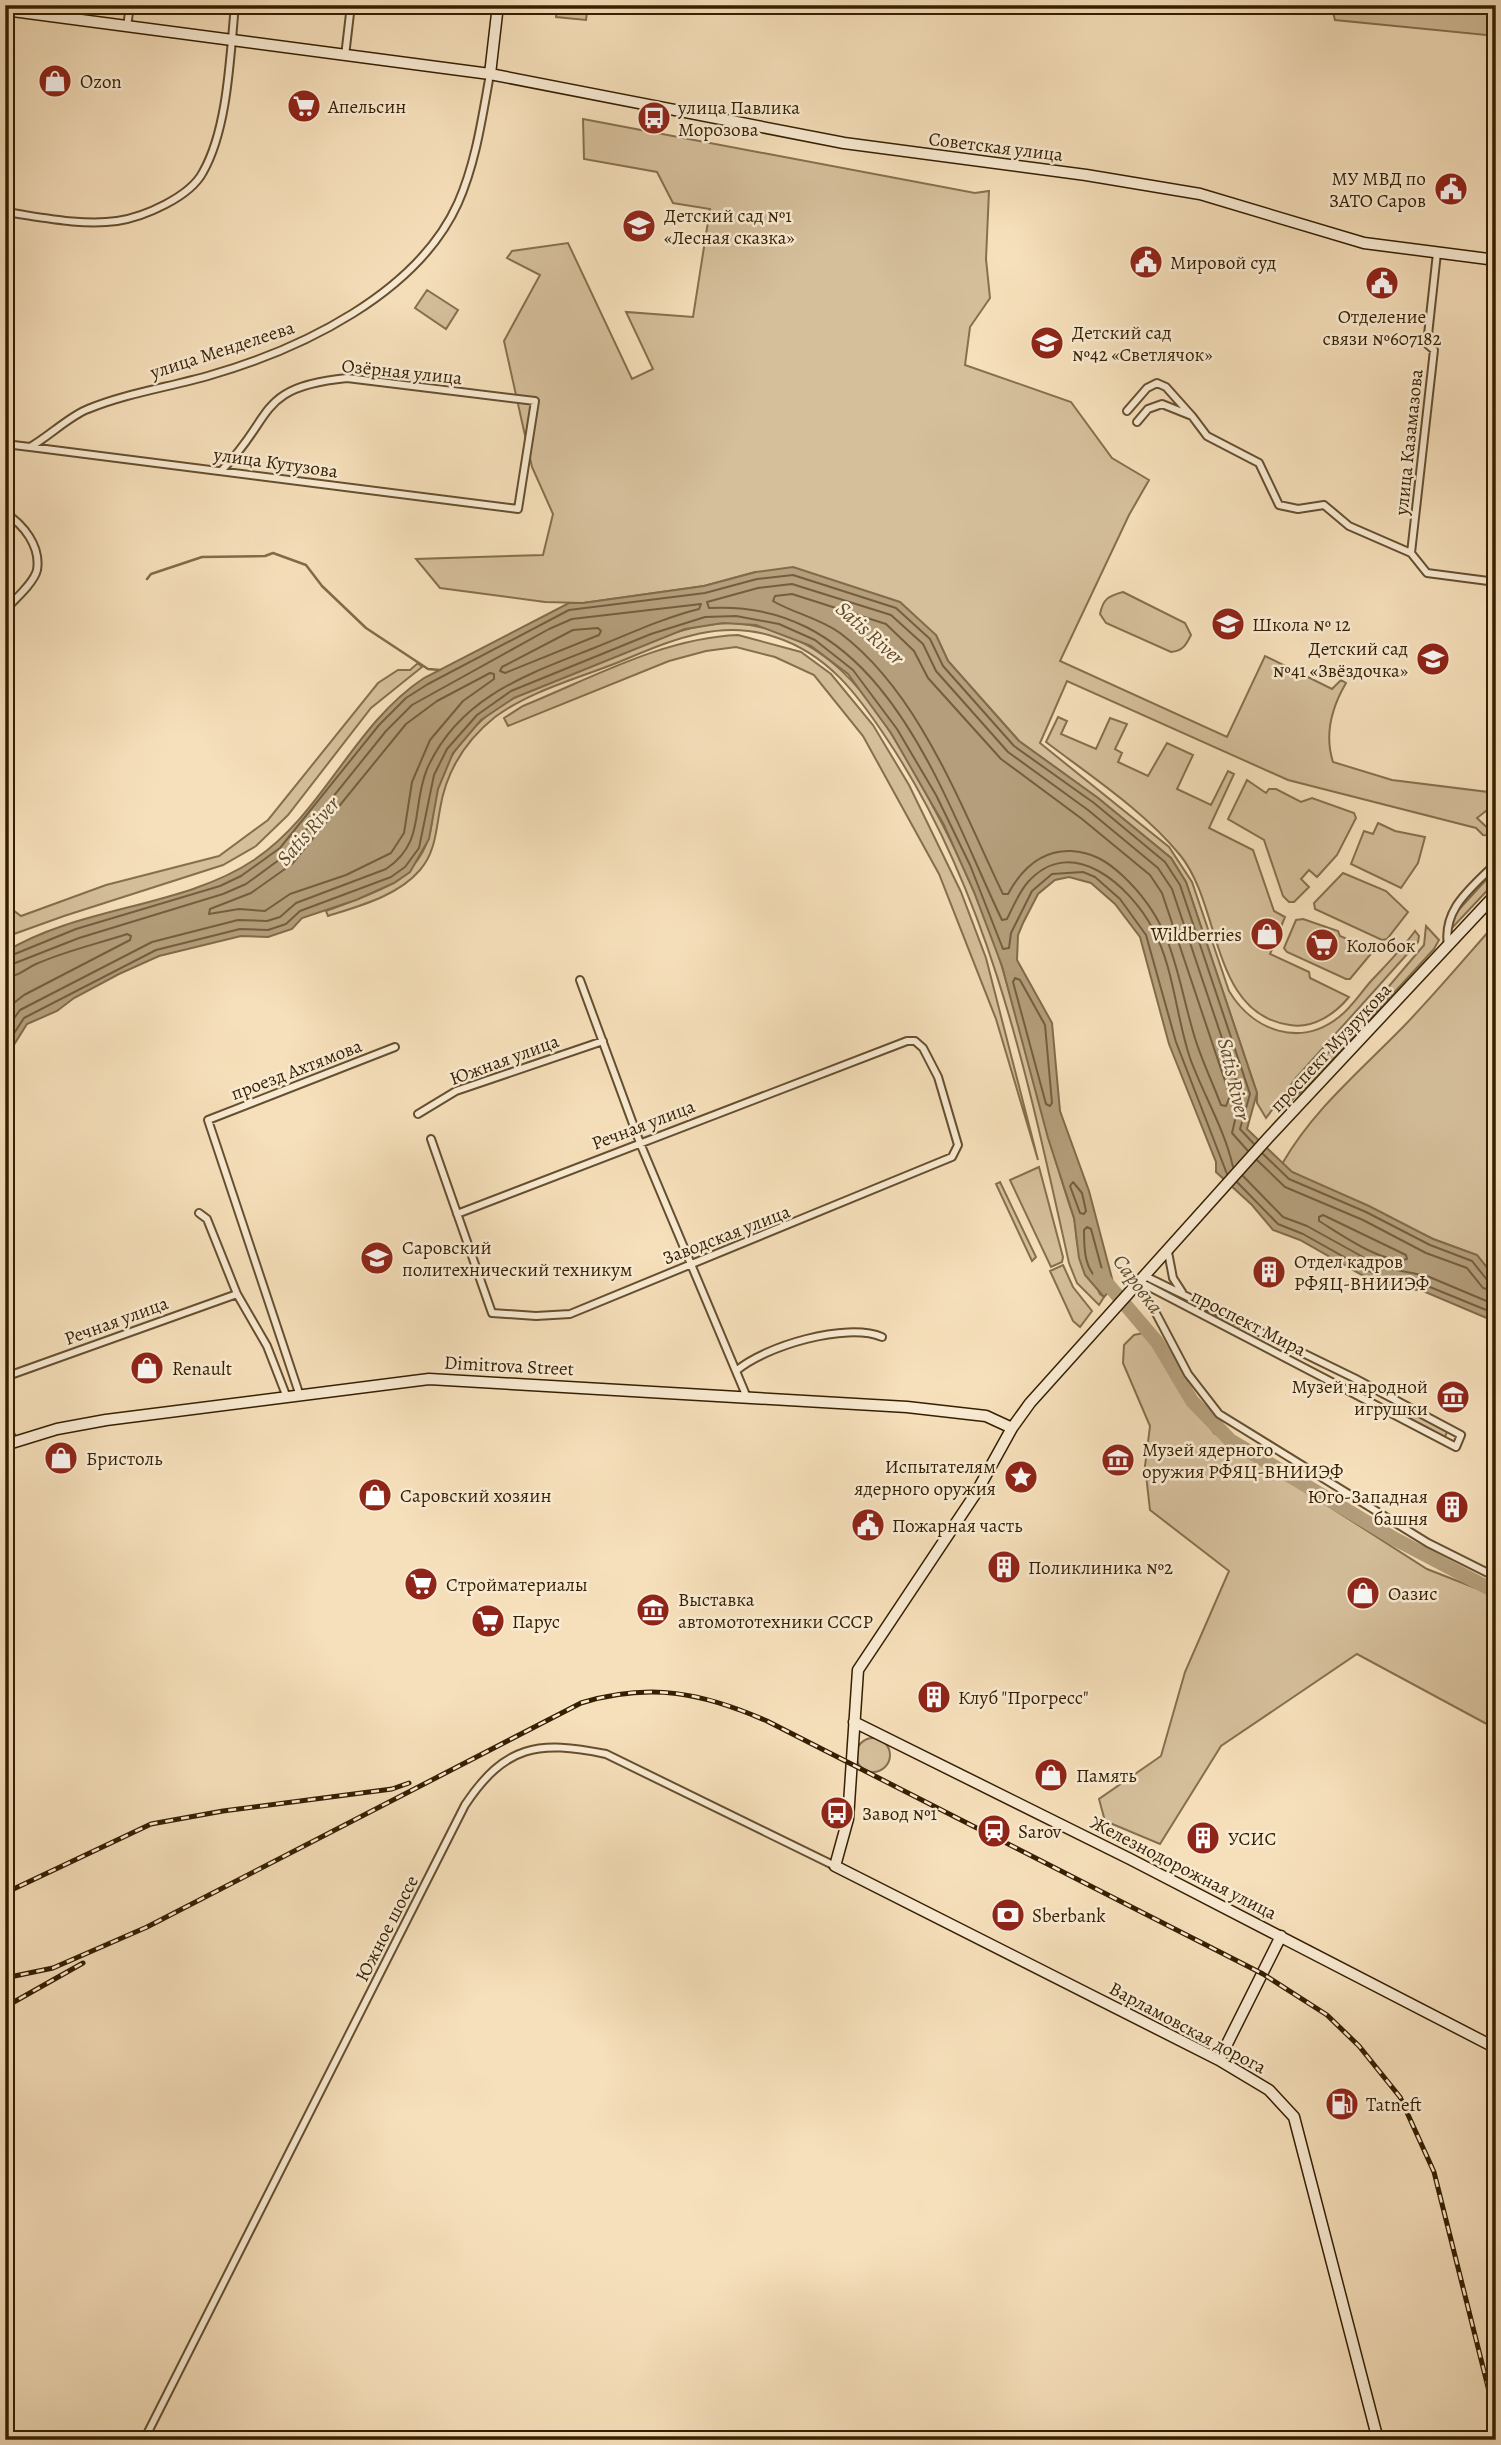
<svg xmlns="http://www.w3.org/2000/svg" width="1501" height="2445" font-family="Alegreya,serif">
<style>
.green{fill:#d5bf9b;stroke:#856f4e;stroke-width:2}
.water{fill:#b49e7b;stroke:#816b4a;stroke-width:2}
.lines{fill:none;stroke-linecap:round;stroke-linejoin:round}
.shore{stroke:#745e3e;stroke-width:2}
.stream{stroke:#816b4a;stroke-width:2.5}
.river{stroke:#b49e7b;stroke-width:14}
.street-casing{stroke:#654f2f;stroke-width:10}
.secondary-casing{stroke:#351f00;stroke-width:13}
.street{stroke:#f9ebd3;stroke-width:6}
.secondary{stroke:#f9ebd3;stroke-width:10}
.rail-casing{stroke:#351f00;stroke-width:5}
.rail{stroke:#f9ebd3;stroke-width:2.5;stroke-dasharray:8;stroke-linecap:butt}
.labels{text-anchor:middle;stroke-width:5;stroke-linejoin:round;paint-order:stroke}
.poi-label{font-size:19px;fill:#351f00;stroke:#f9ebd3;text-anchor:start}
.street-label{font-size:19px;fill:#351f00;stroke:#f9ebd3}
.water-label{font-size:21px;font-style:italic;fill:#614b2b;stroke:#f9ebd3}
</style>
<rect width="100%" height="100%" fill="#f6e0bb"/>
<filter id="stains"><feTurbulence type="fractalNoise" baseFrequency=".00286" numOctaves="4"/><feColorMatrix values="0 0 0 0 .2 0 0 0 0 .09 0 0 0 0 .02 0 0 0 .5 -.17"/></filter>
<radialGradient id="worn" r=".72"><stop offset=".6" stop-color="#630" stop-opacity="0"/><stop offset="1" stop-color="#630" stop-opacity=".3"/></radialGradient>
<!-- green -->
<path class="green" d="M557 5H588L586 20 556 17Z
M1331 5H1496V36L1335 20Z
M583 119 975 193 989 191 986 259 990 298 970 327 965 365 1071 402 1112 458 1149 480 1129 515 1060 661 1227 737 1265 656 1332 689 1341 680 1346 683C1332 707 1324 734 1333 762L1392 780 1496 793V803L1477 818 1496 836 1483 835 1476 828 1288 780 1067 681 1040 743 1169 847 1192 882 1229 991C1253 1031 1300 1048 1339 1017 1352 1007 1361 992 1372 980 1387 964 1402 949 1415 931L1419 936 1418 942 1296 1078 1266 1118 1257 1103V1093L1186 882 1171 858 1098 798 1019 741 948 661 936 635 755 572 704 586 583 603 545 602 440 588 416 559 543 555 553 514 532 467 504 341 540 275 507 258 512 251 568 243 632 379 653 369 626 312 693 317 710 209 673 203 657 172 584 159Z
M427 290 458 310 446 329 415 308Z
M1123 592 1185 623 1191 635C1186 645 1183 651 1171 652L1106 623 1100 614C1103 599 1108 596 1123 592Z
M735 623C826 632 869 693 911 767 948 831 982 899 1003 970 1027 1051 1045 1134 1073 1215 1077 1225 1075 1236 1078 1246 1082 1262 1093 1279 1100 1294L1104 1297 1099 1305 1077 1283 1069 1263C1029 1084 991 894 887 739 858 695 828 654 775 637 719 618 670 641 619 662 579 678 530 691 495 717 465 741 446 772 440 809 436 831 435 853 420 870 398 896 359 906 328 916L326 911C375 892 425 881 432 821 435 796 440 772 455 751 467 733 482 718 500 706 528 688 562 678 593 665 639 647 684 622 735 623Z
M738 635 801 652 831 674 873 725 909 785 961 892 986 958 1038 1160 996 1019 939 874 863 736 814 675 775 657 736 647 706 651 669 661 508 726 504 718 523 706C592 678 663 638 738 635Z
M418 663 422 667 371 708 288 815 256 846 223 865 64 916 14 934 5 940V904L21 916 106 885 219 856 268 820 378 683 398 670H410Z
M1058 717 1067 721 1061 734 1096 749 1110 718 1127 724 1115 749 1122 753 1118 762 1148 776 1167 743 1193 755 1177 789 1211 805 1228 771 1234 774 1209 828 1253 850 1274 911 1285 917 1270 954 1309 972 1310 978 1349 997C1335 1014 1313 1029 1290 1025 1210 1014 1222 906 1180 855 1144 811 1092 777 1046 742Z
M1247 780 1266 793 1269 789H1276L1301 802 1312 798 1354 813 1356 818 1337 855 1317 877 1309 870 1301 879 1309 887 1294 902H1289L1283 896 1264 840 1228 819Z
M1378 823 1395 831 1425 837 1418 863 1401 888 1351 864 1364 831 1373 834Z
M1496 869V881L1452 928 1453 916Z
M1343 873 1386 891 1408 912 1387 939 1382 940 1315 909 1314 903Z
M1303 919 1338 931 1340 936 1365 947 1371 944 1374 950 1350 979H1346L1287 952 1284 948 1296 920Z
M1496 923V1279L1477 1255 1433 1239 1292 1172 1282 1164C1313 1110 1359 1072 1403 1027 1435 994 1465 958 1496 923Z
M1426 926 1439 940 1434 949 1315 1079 1284 1107 1305 1075 1350 1032 1424 945Z
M1039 1167 1063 1257 1062 1262 1051 1267 1010 1180Z
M1000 1182 1036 1257 1032 1261 996 1184Z
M1063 1265 1073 1287 1092 1311 1080 1327 1073 1321 1050 1271Z
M1148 1332 1214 1433 1427 1569 1496 1596V1729L1357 1654 1221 1746 1160 1844 1105 1821 1099 1799 1161 1756 1185 1672 1229 1571 1150 1510 1145 1466 1150 1426 1123 1363 1124 1345 1134 1335Z
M1395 1403 1447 1432 1445 1437 1392 1409Z
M856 1755a17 17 0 1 1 34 0a17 17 0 1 1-34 0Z"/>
<!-- water -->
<path class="water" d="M793 567 900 602 936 635 948 661 1019 741 1098 798 1171 858 1186 882 1257 1093 1247 1129 1292 1172 1369 1206 1433 1239 1477 1255 1496 1279V1322L1423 1291 1376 1283 1300 1240 1273 1230 1252 1205 1216 1172V1162L1169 1044 1140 937 1115 904 1091 883 1069 877 1055 880 1038 894 1023 923 1018 935 1017 960 1052 1023 1060 1111 1089 1191 1114 1286 1104 1297 1085 1275 1079 1258 1074 1218 1048 1138 1002 966 974 892 944 825 891 733 848 674 811 646 756 625 723 623 685 629 514 698 481 720 453 753 438 789 429 839 410 872 394 883 356 900 302 918 292 929 268 937 241 936 159 956 119 974 74 998 57 1011 27 1024 5 1059V952C80 906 182 908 254 860 324 813 353 725 424 678L569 603H583L704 586 756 572Z"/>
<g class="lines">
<!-- shore -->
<path class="shore" d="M792 594 886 624 914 651 928 678 1001 759 1082 819 1150 875 1162 893 1230 1096 1226 1106 1221 1105C1212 1081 1201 1059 1194 1035 1175 971 1175 925 1123 876 1107 861 1092 852 1071 851 1041 850 1021 870 1008 894H1003C961 807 920 693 840 633 819 618 793 613 773 601L775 596Z
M598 628 601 631 599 635 505 673 500 671 502 667 573 630Z
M490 673 494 674V679L463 701 430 740 412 782 404 833 391 853 346 875 290 894 265 911 239 909 209 914 210 909 251 893 292 864 406 724 437 701Z
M5 958 76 929 220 886 241 876 280 848 379 725 406 698 428 684 569 610 705 593 757 579 793 575 896 608 930 639 943 666 1014 746 1094 803 1165 862 1180 885 1250 1094 1240 1129 1254 1144
M5 967 79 938 223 894 246 884 287 854 386 731 412 705 549 629 572 619 701 604 699 609C663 618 629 634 594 648 526 675 459 697 427 769 411 808 426 842 386 869L296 903 280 917 267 921 238 920 152 942 20 1010 5 1031
M5 977C18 977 25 969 36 964 65 951 97 944 127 934L131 936 130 940 24 995 5 1010
M1015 978 1020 980 1045 1025 1052 1103 1050 1106 1046 1104 1013 982Z
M5 1047 24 1018 156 950 240 929 268 930 286 924 300 911 391 877 405 867 419 848 434 775 447 749 477 715 511 691 651 634 705 617 736 616 779 624 815 640 853 670 897 729 936 795 970 865 1003 949 1009 948 1011 933 1032 891 1052 874 1083 872 1095 877 1120 899 1146 935 1176 1042 1227 1174
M1263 1154 1289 1179 1366 1212 1430 1245 1472 1261 1488 1281 1496 1283
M1257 1160 1285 1187 1363 1220 1426 1253 1467 1268 1483 1288 1496 1292
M1233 1167C1225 1130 1203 1094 1190 1058 1176 1017 1174 968 1153 929 1130 886 1072 833 1028 882 1019 892 1013 907 1007 919L1002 920C941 793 884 598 709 608L707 602 758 588 792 584 891 615 923 644 936 671 1008 752 1088 810 1158 868 1172 889 1241 1095 1232 1133 1248 1151
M1243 1176 1283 1217 1307 1226 1381 1267 1427 1276 1496 1305
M1073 1182 1082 1193 1086 1211 1084 1214 1080 1213 1070 1186Z
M1237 1182 1278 1224 1303 1234 1378 1276 1425 1285 1496 1314
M1323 1215 1406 1255 1407 1259C1385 1266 1339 1233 1319 1221V1217Z
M1087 1227 1091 1229 1104 1277 1101 1281C1084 1271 1084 1248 1084 1230Z"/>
<!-- stream -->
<path class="stream" d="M147 579 151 574 202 557 265 556 273 553 306 565 322 586 366 628 428 669 440 670"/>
<!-- river -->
<path class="river" d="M1100 1275 1157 1342 1192 1401 1230 1440 1395 1539 1496 1592"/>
<defs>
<path id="street" d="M127 27 130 5
M345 56 351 5
M5 212C41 217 81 226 117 221 144 217 190 197 203 172 228 128 230 56 235 5
M1127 411 1147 388 1157 383 1166 387 1191 415
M1137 422 1148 409 1162 404 1192 416 1207 436 1259 463 1279 505 1298 509 1324 505 1349 526 1411 553 1427 573 1496 582
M5 444 30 447C48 437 71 415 88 409 127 393 170 387 211 375 301 349 417 294 458 203 476 162 482 118 490 74
M30 447 518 509 535 401 347 378C255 387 275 417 222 470
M5 513C23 524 41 546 37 570 34 583 14 600 5 610
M1411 553 1434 350 1427 344 1437 253
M1448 946C1442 908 1472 888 1496 863
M580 980 640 1143 746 1395
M418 1114 456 1091 603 1041
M431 1139 492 1313 536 1316 570 1314 952 1157 958 1145 938 1077 923 1048 915 1041H907L457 1214
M199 1213 207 1219 237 1294 267 1346 286 1395
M1168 1252 1173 1278 1182 1292
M1140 1282 1456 1447 1461 1435 1354 1378 1145 1276
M1140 1283 1188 1374 1219 1414 1428 1543 1496 1577
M736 1371C765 1346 846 1322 882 1337
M5 1377 237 1294
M299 1393 208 1120 395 1047
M5 1423 14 1442
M144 2440 465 1805C505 1745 538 1740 606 1754L835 1866"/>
<path id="secondary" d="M5 10 490 74 844 143 1086 175 1200 194 1364 243 1496 260
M490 74 498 5
M5 1445 57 1429 106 1420 429 1379 907 1407 986 1416 1012 1428
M854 1722 1130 1859 1496 2048
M1219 2060 1281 1936
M1378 2440 1294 2117 1269 2090 1219 2060 835 1866 848 1819 858 1670 976 1493 1012 1428 1030 1403 1268 1138 1496 894"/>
</defs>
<!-- street casing -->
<use href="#street" class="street-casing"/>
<!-- secondary casing -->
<use href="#secondary" class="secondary-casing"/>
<!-- street -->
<use href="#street" class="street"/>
<!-- secondary -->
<use href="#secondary" class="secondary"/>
<defs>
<path id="rail" d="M5 1893 151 1824 223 1811 392 1789 409 1783
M5 1978 53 1968 147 1927 581 1703C651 1682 703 1693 767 1721L1263 1974 1327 2015 1359 2046 1400 2097 1434 2172 1496 2419
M5 2007 83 1963"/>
</defs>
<!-- rail casing -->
<use href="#rail" class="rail-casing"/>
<!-- rail -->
<use href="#rail" class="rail"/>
</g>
<!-- icons -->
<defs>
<symbol id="shop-disc" viewBox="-11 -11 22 22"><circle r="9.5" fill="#8f2418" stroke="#f9ebd3"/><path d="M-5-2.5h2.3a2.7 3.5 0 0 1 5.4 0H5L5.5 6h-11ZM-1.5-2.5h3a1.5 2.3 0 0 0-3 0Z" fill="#fff"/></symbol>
<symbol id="supermarket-disc" viewBox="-11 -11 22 22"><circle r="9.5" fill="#8f2418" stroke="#f9ebd3"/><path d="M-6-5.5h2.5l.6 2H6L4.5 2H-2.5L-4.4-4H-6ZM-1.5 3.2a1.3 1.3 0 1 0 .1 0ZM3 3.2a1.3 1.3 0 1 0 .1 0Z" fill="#fff"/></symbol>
<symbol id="bus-disc" viewBox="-11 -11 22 22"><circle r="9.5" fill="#8f2418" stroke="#f9ebd3"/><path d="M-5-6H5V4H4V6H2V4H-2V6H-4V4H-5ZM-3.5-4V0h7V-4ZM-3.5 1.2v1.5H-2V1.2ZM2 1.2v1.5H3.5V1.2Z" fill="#fff"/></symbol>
<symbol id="civic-disc" viewBox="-11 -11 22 22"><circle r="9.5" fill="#8f2418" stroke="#f9ebd3"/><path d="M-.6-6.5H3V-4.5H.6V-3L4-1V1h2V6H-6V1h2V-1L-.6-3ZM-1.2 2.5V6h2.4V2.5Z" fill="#fff"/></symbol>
<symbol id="school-disc" viewBox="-11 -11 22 22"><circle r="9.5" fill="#8f2418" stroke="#f9ebd3"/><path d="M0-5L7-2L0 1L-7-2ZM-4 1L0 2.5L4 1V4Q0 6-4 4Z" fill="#fff"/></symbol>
<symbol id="university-disc" viewBox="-11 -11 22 22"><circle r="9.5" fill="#8f2418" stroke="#f9ebd3"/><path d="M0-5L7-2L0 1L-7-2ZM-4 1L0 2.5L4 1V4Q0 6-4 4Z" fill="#fff"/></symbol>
<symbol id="building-disc" viewBox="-11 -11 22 22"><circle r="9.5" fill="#8f2418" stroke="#f9ebd3"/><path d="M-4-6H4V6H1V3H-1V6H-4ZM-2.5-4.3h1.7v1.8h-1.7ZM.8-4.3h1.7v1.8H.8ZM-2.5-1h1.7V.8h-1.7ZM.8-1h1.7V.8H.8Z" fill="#fff"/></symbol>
<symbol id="museum-disc" viewBox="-11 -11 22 22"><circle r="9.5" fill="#8f2418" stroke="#f9ebd3"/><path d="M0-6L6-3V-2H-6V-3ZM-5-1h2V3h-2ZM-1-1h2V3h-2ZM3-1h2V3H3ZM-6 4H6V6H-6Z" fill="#fff"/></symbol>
<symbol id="sight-disc" viewBox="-11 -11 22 22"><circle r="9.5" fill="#8f2418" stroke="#f9ebd3"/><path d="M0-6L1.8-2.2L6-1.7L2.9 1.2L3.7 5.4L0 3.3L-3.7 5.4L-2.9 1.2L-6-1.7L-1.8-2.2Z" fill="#fff"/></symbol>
<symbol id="station-disc" viewBox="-11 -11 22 22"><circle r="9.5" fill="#8f2418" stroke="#f9ebd3"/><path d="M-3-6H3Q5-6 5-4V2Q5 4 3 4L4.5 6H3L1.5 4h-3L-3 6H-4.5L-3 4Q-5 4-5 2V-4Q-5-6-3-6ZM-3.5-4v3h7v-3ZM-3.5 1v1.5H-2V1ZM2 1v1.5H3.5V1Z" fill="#fff"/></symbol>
<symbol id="bank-disc" viewBox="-11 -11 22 22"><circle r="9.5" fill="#8f2418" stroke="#f9ebd3"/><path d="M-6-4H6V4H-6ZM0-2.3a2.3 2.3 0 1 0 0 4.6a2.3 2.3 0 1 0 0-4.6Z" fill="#fff"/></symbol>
<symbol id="fuel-disc" viewBox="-11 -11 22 22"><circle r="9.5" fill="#8f2418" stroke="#f9ebd3"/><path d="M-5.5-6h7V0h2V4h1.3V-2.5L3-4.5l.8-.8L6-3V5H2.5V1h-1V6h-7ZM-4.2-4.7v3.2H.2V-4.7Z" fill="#fff"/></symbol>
</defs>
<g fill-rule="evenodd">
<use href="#shop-disc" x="36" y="62" width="38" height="38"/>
<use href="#supermarket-disc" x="285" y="87" width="38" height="38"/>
<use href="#bus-disc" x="635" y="99" width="38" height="38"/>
<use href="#civic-disc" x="1432" y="170" width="38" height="38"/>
<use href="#school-disc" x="620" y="207" width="38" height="38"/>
<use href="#civic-disc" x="1127" y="243" width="38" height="38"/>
<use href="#civic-disc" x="1363" y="264" width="38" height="38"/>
<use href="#school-disc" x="1028" y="324" width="38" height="38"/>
<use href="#school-disc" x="1209" y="605" width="38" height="38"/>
<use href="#school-disc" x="1414" y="640" width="38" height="38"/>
<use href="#shop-disc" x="1248" y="915" width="38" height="38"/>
<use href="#supermarket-disc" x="1303" y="926" width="38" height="38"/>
<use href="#university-disc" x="358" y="1239" width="38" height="38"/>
<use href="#building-disc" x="1250" y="1253" width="38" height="38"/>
<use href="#shop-disc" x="128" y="1349" width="38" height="38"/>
<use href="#museum-disc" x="1434" y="1378" width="38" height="38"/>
<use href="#shop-disc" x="42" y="1439" width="38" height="38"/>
<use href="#museum-disc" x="1099" y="1441" width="38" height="38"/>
<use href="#sight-disc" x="1002" y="1458" width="38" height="38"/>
<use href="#shop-disc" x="356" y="1476" width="38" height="38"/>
<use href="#building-disc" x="1433" y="1488" width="38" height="38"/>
<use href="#civic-disc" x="849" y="1506" width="38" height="38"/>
<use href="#building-disc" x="985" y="1548" width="38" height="38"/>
<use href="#supermarket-disc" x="402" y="1565" width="38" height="38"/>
<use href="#shop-disc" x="1344" y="1574" width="38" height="38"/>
<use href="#museum-disc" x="634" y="1591" width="38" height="38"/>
<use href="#supermarket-disc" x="469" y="1602" width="38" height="38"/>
<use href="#building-disc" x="915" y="1678" width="38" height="38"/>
<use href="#shop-disc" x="1032" y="1756" width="38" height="38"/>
<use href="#bus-disc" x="818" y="1794" width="38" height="38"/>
<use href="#station-disc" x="975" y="1812" width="38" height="38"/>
<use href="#building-disc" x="1184" y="1819" width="38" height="38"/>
<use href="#bank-disc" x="989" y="1896" width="38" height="38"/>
<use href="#fuel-disc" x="1323" y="2085" width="38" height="38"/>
</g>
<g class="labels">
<!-- poi labels -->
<g class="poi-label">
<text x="80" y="88">Ozon</text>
<text x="328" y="113">Апельсин</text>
<text x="678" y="114">улица Павлика<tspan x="678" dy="22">Морозова</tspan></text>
<text x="1426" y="185" text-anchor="end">МУ МВД по<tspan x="1426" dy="22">ЗАТО Саров</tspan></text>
<text x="664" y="222">Детский сад №1<tspan x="664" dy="22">«Лесная сказка»</tspan></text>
<text x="1170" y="269">Мировой суд</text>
<text x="1382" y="323" text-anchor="middle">Отделение<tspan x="1382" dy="22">связи №607182</tspan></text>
<text x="1072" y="339">Детский сад<tspan x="1072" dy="22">№42 «Светлячок»</tspan></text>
<text x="1252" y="631">Школа № 12</text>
<text x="1408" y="655" text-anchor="end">Детский сад<tspan x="1408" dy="22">№41 «Звёздочка»</tspan></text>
<text x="1242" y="941" text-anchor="end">Wildberries</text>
<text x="1346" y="952">Колобок</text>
<text x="402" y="1254">Саровский<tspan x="402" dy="22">политехнический техникум</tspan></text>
<text x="1294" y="1268">Отдел кадров<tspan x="1294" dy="22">РФЯЦ-ВНИИЭФ</tspan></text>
<text x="172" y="1375">Renault</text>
<text x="1428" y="1393" text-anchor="end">Музей народной<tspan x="1428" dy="22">игрушки</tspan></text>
<text x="1142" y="1456">Музей ядерного<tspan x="1142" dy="22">оружия РФЯЦ-ВНИИЭФ</tspan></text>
<text x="86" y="1465">Бристоль</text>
<text x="996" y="1473" text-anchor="end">Испытателям<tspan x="996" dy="22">ядерного оружия</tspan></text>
<text x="400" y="1502">Саровский хозяин</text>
<text x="1428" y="1503" text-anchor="end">Юго-Западная<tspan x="1428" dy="22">башня</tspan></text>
<text x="892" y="1532">Пожарная часть</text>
<text x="1028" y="1574">Поликлиника №2</text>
<text x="446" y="1591">Стройматериалы</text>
<text x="1388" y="1600">Оазис</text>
<text x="678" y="1606">Выставка<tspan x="678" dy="22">автомототехники СССР</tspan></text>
<text x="512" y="1628">Парус</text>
<text x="958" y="1704">Клуб "Прогресс"</text>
<text x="1076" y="1782">Память</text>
<text x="862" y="1820">Завод №1</text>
<text x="1018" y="1838">Sarov</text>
<text x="1228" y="1845">УСИС</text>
<text x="1032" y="1922">Sberbank</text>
<text x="1366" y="2111">Tatneft</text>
</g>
<!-- street labels -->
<g class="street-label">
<text transform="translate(996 146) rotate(7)" y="7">Советская улица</text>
<text transform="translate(222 349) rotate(-18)" y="7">улица Менделеева</text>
<text transform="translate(402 371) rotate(6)" y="7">Озёрная улица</text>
<text transform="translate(1408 442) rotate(-84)" y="7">улица Казамазова</text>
<text transform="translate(276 462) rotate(8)" y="7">улица Кутузова</text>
<text transform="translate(1330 1047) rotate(-47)" y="7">проспект Музрукова</text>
<text transform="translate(504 1059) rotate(-20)" y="7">Южная улица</text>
<text transform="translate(296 1069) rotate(-21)" y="7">проезд Ахтямова</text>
<text transform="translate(643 1124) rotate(-21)" y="7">Речная улица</text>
<text transform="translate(726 1234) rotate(-21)" y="7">Заводская улица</text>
<text transform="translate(116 1320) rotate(-20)" y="7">Речная улица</text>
<text transform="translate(1249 1322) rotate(27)" y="7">проспект Мира</text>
<text transform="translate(509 1365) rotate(3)" y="7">Dimitrova Street</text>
<text transform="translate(1184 1867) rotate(27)" y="7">Железнодорожная улица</text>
<text transform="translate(386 1928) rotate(-63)" y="7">Южное шоссе</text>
<text transform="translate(1188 2027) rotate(28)" y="7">Варламовская дорога</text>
</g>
<!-- water labels -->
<g class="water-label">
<text transform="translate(870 633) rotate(42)" y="7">Satis River</text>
<text transform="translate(308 831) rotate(-49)" y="7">Satis River</text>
<text transform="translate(1234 1079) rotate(77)" y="7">Satis River</text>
<text transform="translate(1138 1284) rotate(53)" y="7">Саровка</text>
</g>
</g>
<!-- margin -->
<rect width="1501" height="2445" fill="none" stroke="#f6e0bb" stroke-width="28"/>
<rect x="7" y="7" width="1487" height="2431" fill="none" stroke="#351f00" stroke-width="3.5"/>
<rect x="14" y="14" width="1473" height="2417" fill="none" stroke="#351f00" stroke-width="2"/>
<rect width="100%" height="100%" filter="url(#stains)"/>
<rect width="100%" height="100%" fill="url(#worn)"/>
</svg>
